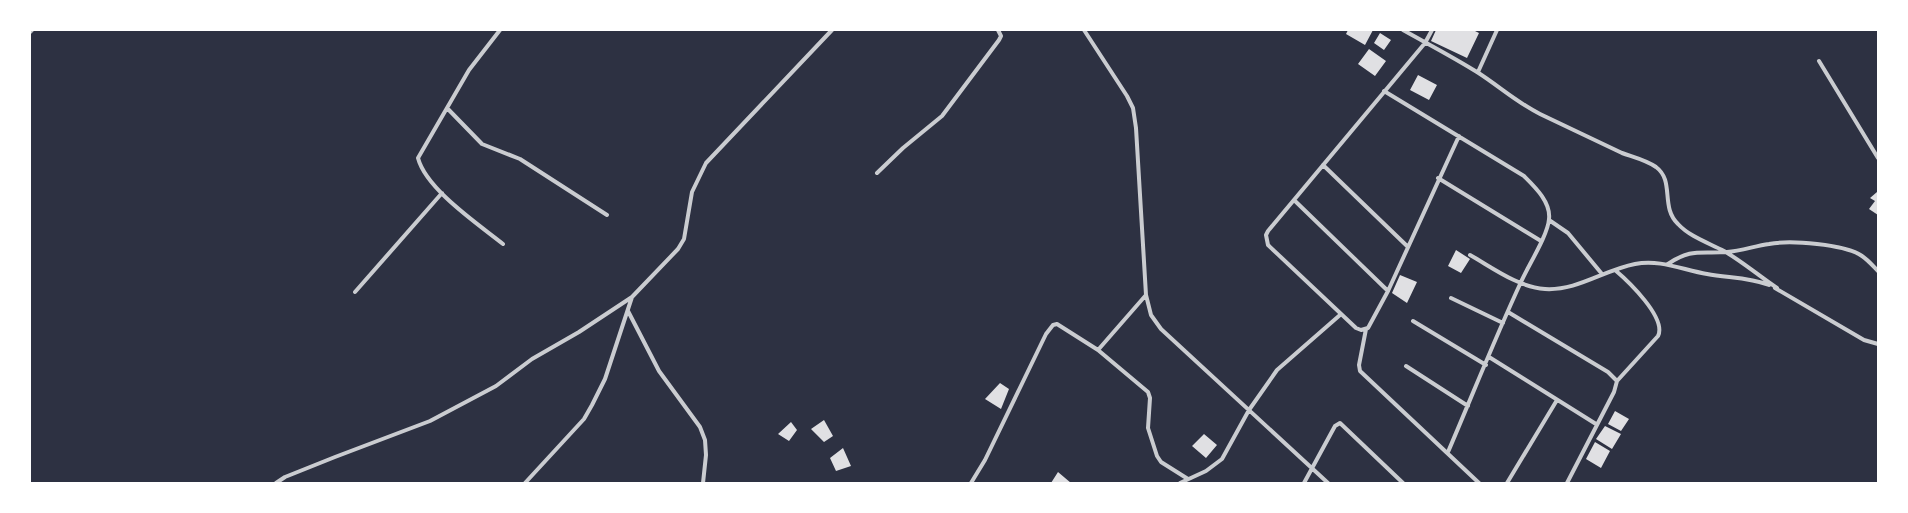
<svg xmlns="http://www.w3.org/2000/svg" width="1908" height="513" font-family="'Roboto Serif',serif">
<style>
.building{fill:#e0e0e3}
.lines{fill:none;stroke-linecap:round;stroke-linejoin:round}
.minor{stroke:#caccd0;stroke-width:4}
</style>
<rect width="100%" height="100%" fill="#2d3142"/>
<!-- building -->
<path class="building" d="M1348 30H1373L1365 45 1346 34Z
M1436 30H1473L1479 33 1467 58 1431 41Z
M1380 33 1391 40 1384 50 1374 43Z
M1369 49 1386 61 1375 76 1358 64Z
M1418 75 1437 85 1429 100 1410 90Z
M1877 192 1878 193V215L1869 209 1875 201 1870 198Z
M1456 250 1470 259 1461 273 1448 266Z
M1400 275 1417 282 1407 303 1392 293Z
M1000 383 1009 389 1001 409 985 399Z
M1615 411 1629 419 1621 431 1608 424Z
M824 420 833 436 824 442 811 429Z
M791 422 797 430 789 441 778 434Z
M1605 426 1621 434 1612 449 1596 439Z
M1204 434 1217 445 1206 458 1192 446Z
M1595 442 1610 451 1601 468 1586 459Z
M843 448 851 466 836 471 830 458Z
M1058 472 1071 483H1051Z"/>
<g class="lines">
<!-- minor -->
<path class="minor" d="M500 30 469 70 418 158C426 189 478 224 503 244
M1084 30 1127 96 1133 108 1136 128 1146 295 1151 315 1161 329 1328 483
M1403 30C1428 44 1453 57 1477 72 1499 86 1516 102 1540 114 1567 127 1595 140 1622 153 1633 157 1646 160 1656 167 1675 181 1660 207 1678 224 1690 237 1709 243 1724 251 1743 262 1759 276 1777 288
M1432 30 1425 43 1268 231 1266 235 1268 245 1356 328 1361 330 1368 328 1388 291 1459 136
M30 32 32 30
M1819 61 1878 158
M1478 72 1497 30
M1384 91 1524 176C1535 187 1551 202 1549 219 1548 235 1528 266 1521 282 1495 338 1472 396 1448 452
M447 108 482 144 520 159 607 215
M1323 165 1407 246
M877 173 903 148 942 116 999 40 1001 36 998 30
M1438 178 1541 241
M1294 200 1388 291
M1549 220 1568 233 1602 274
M1470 255C1493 268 1518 287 1545 289 1577 291 1604 270 1635 264 1660 259 1683 270 1707 274 1728 278 1749 277 1769 285
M1668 264C1691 248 1701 254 1727 252 1741 251 1755 246 1769 244 1790 240 1845 244 1862 256 1868 260 1873 266 1878 271
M1615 270C1628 281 1667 318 1658 336L1617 381
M1775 288 1864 340 1878 344
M355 292 442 193
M1451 298 1503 323
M628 311 659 371 700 427 705 440 706 455 703 483
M1508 312 1608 372 1617 381 1614 392 1567 483
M1413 321 1486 365
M1366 329 1359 365 1360 371 1479 483
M1098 350 1146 295
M1489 357 1596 424
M1406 366 1468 406
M276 483 285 477 335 457 430 421 496 386 532 359 579 332 632 297 678 249 684 239 692 192 706 163 832 30
M525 483 584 419 592 405 605 379 632 297
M971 483 985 460 1046 334 1053 325 1057 324 1098 350 1148 392 1150 398 1148 428 1157 456 1161 462 1188 479
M1180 483 1206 471 1222 459 1249 410 1277 370 1340 315
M1304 483 1335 426 1340 423 1403 483
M1507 483 1557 400"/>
</g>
<!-- border -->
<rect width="1908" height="513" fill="none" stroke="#ffffff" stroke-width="62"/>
</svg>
